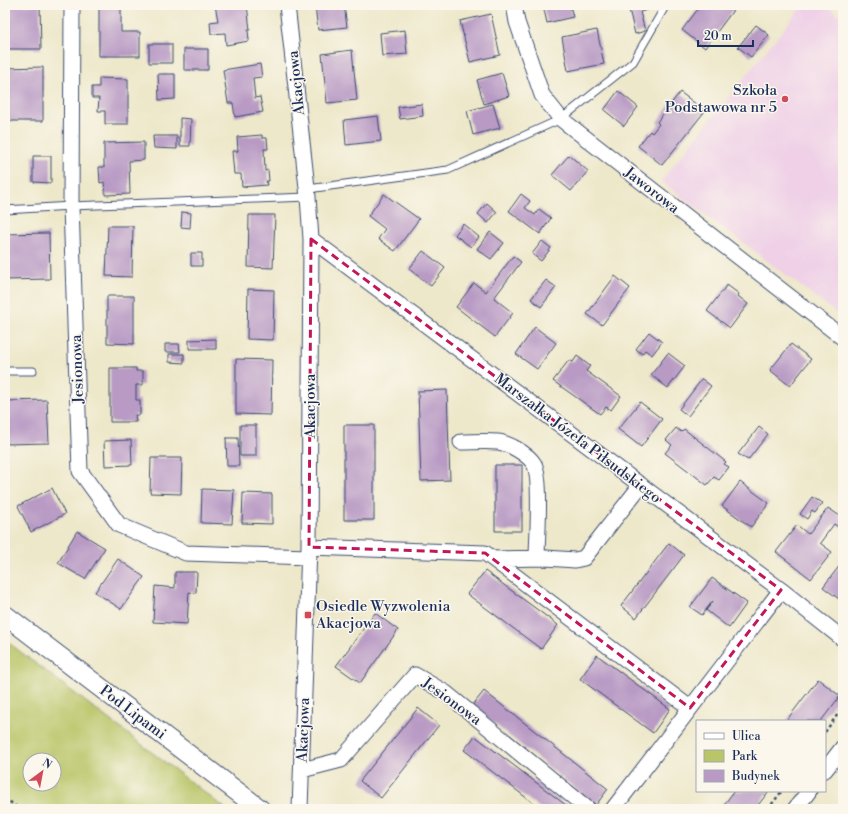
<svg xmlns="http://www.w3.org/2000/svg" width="848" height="814" font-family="'Libre Bodoni',serif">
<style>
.built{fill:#efd0e7}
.green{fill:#b9c567;stroke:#6a7a62;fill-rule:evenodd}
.building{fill:#b89ac4}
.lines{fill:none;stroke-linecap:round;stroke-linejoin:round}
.service-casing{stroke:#3b4b6e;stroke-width:9}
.minor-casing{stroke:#3b4b6e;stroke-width:17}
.tertiary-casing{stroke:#3b4b6e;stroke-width:21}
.path{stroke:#3b4b6e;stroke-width:2.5;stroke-dasharray:3 3;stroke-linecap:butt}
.service{stroke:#fff;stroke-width:7}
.minor{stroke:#fff;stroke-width:15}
.tertiary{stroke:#fff;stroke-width:19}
.marked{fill:none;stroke:#c2185b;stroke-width:3;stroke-dasharray:8 5;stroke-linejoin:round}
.poi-dot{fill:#d1495b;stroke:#fbf7ec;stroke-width:1.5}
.labels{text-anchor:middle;stroke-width:3;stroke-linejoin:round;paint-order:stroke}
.street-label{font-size:15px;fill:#1b2f5e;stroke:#fbf7ec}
.poi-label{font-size:15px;fill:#1b2f5e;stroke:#fbf7ec;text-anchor:end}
</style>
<rect width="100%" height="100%" fill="#fbf7ec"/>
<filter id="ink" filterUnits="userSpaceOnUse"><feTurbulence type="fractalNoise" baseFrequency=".025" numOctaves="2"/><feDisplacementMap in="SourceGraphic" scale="8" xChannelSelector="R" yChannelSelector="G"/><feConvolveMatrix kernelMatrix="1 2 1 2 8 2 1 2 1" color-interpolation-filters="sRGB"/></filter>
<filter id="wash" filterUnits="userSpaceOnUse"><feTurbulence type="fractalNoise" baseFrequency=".012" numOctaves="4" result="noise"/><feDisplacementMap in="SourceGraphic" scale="16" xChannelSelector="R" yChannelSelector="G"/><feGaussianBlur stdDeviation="0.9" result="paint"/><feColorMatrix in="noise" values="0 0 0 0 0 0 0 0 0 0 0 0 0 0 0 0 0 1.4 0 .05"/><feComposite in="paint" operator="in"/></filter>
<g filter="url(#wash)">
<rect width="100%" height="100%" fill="#eee8cb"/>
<!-- built -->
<path class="built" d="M803 5H826L843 18V318L661 181Z"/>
<!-- green -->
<path class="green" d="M5 640 226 809H5ZM30 760H54V784H30Z"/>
<g id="blocks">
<!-- building -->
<path class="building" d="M5 5H40L41 49H5Z
M99 5H121V32H140V56H99Z
M215 5H247L250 30H248L249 41 226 45 225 33 211 34 210 22 218 21Z
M325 5H344L347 27 318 30 315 6Z
M543 5H570L573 17 547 23Z
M628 5H650L651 9 640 12 645 31 635 34Z
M701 5H728L734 9 705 48 682 30Z
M491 14 500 55 470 62 460 21Z
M756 25 769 35 751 57 738 47Z
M405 30 407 54 382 56 380 33Z
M597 30 604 64 568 71 562 37Z
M149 44H172V63H149Z
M184 49H208V70H184Z
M352 50 357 100 327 103 322 54Z
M260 64 262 77 253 78 255 98 260 97 263 112 235 117 233 103H228L223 70Z
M43 67V121H5V68Z
M502 73 509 96 484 104 477 80Z
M158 74H175V99L159 100Z
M99 78 128 79V124H105V111H98L99 98H92V87H99Z
M618 91 638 107 624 126 604 110Z
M680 92 705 111 662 165 638 146 650 131 652 133 659 124 657 122Z
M422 104 423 116 400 119 398 107Z
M493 104 500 128 473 135 467 111Z
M378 116 381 141 346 145 344 120Z
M180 118 191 119 190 146H180Z
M262 135V138H267L268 149H264L265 171 268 170 269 181H266L267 185 242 187 241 174H234L232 151H238L237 137Z
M153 136H177V149L154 148Z
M144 142V160L129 161 130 194 105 195 104 182 100 183 99 167H104V143Z
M569 155 588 171 571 191 552 175Z
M33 156H51V183L33 182Z
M384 194 419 219 395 251 378 239 385 229 368 216Z
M521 194 530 201 525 208 535 215 539 209 551 218 540 234 509 211Z
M487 203 497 212 488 223 478 214Z
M182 212 191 213 190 228 181 227Z
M249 215H275L273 268 248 267Z
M463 224 479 237 471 247 455 235Z
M108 226H133L132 277 106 276Z
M490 232 504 243 491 259 477 249Z
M49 233 50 279 5 280V234Z
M542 241 551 248 541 261 532 254Z
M423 251 445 268 431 286 409 269Z
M191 253H202V266H191Z
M513 256 521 262 494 298 513 313 495 337 456 307 474 283 486 292Z
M615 276 630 288 602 325 587 314Z
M546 280 556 287 541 307 531 299Z
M727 285 739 294 738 296 748 304 730 328 707 311Z
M248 289 274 290 273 340 247 339Z
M107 296H134V344L107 343Z
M535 327 556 343 537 369 516 354Z
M649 332 662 342 652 355 645 350 642 354 636 349Z
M216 339V349H189V340Z
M165 344H179L180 352H165Z
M791 344 811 359 790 386 770 370Z
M668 353 685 366 668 388 651 375Z
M169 354H184V363L169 362Z
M577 356 590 366 586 371 621 396 611 410 606 407 600 414 553 381 569 360 573 362Z
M236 359 272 360 271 415 236 414Z
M110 368H136V371H143V385H136V400H140V415H135L136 422H110Z
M702 379 711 386 688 416 679 409Z
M447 390 450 480 421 481 418 391Z
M47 400 49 443 5 444V401Z
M640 402 662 419 641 447 618 429Z
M240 425H256V456H240Z
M344 425H374V520H344Z
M759 427 768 434 748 460 738 454Z
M676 428 681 432 684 429 726 462 724 464 729 467 719 480 714 477 707 485 665 453 672 445 666 440Z
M226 438H238L239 466H227Z
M131 440 132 465 105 466 104 441Z
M151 458H182L181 494 150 493Z
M495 465H522V531H495Z
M740 482 769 503 751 527 722 506Z
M52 488 65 514 31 532 18 506Z
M202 489 234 490 232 524 201 523Z
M243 493 272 494V524L242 523Z
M812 497 822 503 815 513 812 511 807 519 800 514Z
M828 508 843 518V525L840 528 834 524 820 543 832 552 811 579 776 552 797 525 808 534Z
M77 531 105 548 85 579 58 563Z
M669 543 684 555 636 618 621 606Z
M118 559 144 577 121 609 95 592Z
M841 564 843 565V602L823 587Z
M485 571 558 625 541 649 467 594Z
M175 572H197L196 593 189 592 187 624 153 622 155 586 175 588Z
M712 578 747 603 729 628 706 610 713 601 702 615 690 607Z
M375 613 398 630 360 683 336 666Z
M597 655 670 709 653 733 580 679Z
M818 679 840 696 821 721H786Z
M484 691 608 789 596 805 472 706Z
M418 708 439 725 381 798 360 781Z
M475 736 571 809H541L464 750Z
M734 791H769L755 809H721Z"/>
</g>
</g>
<g filter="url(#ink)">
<use href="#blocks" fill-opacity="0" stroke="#3b4b6e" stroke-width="1"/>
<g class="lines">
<defs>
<path id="service" d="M308 189 448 170 561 119 633 62 666 5
M5 210 71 206 308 197
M5 371H33"/>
<path id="minor" d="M72 5 71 206 80 471 119 525 186 553 309 557
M287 5 308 197 311 239 309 547 300 809
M514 5 517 22 542 95 561 119 843 338
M311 239 781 590 843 639
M461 442C473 442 486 441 498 442 508 443 528 454 534 464 542 478 537 539 537 558
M309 547 485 553 690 708
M493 559 546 558 575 560 584 558 641 485
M302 770 341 760 415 675 446 693 588 809
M825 770 843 747
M613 809 781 590
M795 809 809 791"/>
<path id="tertiary" d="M5 615 260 809"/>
</defs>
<!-- service casing -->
<use href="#service" class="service-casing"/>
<!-- minor casing -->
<use href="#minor" class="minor-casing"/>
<!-- tertiary casing -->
<use href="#tertiary" class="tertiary-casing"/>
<!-- path -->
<path class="path" d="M825 732 843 707
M5 798 19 809
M768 809 782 791"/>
<!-- service -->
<use href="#service" class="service"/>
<!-- minor -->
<use href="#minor" class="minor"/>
<!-- tertiary -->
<use href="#tertiary" class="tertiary"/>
</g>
</g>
<!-- marked area -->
<path class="marked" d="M311 239 781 590 690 708 485 553 309 547Z"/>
<!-- markers -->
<g class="poi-dot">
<circle cx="785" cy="99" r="4"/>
<rect x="304" y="611" width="8" height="8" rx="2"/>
</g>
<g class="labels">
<!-- street labels -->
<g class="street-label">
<text transform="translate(296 83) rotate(-96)" y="5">Akacjowa</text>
<text transform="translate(652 190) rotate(38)" y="5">Jaworowa</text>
<text transform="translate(77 369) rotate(-92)" y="5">Jesionowa</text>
<text transform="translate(310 406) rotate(-90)" y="5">Akacjowa</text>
<text transform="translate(578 438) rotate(37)" y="5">Marszałka Józefa Piłsudskiego</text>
<text transform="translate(452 701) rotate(36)" y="5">Jesionowa</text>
<text transform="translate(133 712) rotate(37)" y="5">Pod Lipami</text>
<text transform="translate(303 730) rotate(-88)" y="5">Akacjowa</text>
</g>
<!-- poi labels -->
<g class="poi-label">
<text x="777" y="95">Szkoła<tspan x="777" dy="17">Podstawowa nr 5</tspan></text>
<text x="316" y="611" text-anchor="start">Osiedle Wyzwolenia<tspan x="316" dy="17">Akacjowa</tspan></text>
</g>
</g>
<!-- margin -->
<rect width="848" height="814" fill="none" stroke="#fbf7ec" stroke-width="20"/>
<!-- legend -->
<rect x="696" y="720" width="130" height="72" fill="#fbf7ec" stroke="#a1a7b3"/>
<rect x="704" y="733" width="20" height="6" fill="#ffffff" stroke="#a1a7b3"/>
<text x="732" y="740" font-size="12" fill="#1b2f5e">Ulica</text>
<rect x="704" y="750" width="20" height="12" fill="#b9c567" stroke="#a1a7b3"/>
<text x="732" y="760" font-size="12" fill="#1b2f5e">Park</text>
<rect x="704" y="770" width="20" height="12" fill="#b89ac4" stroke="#a1a7b3"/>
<text x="732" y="780" font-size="12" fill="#1b2f5e">Budynek</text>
<!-- north arrow -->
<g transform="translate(42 772) rotate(32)"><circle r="19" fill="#fbf7ec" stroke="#a1a7b3"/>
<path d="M0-3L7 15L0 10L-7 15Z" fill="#d1495b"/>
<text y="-6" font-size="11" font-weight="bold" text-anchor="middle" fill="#1b2f5e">N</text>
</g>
<!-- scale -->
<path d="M698 40v6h55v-6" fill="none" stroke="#1b2f5e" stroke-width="2"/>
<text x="704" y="40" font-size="12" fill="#1b2f5e" stroke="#fbf7ec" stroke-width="3" paint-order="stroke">20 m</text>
</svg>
